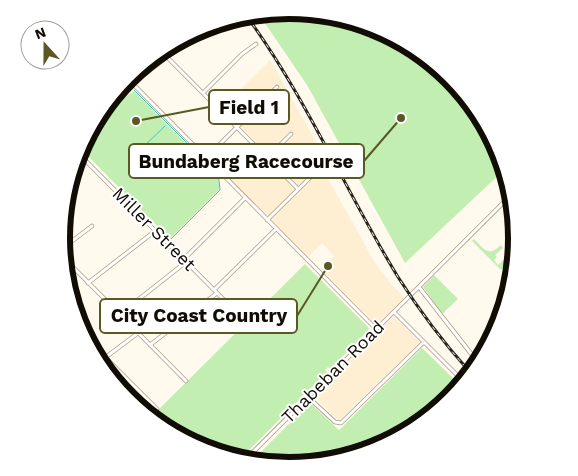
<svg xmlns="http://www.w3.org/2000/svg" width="578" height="476" font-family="'Work Sans',sans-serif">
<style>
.built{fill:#feeed2}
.green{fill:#c2efb1}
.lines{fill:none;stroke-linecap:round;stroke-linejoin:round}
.stream{stroke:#3ec6c8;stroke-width:1}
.minor-casing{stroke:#aa9b82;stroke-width:4.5}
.minor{stroke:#fff;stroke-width:3}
.rail-casing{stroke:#29241b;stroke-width:3}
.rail{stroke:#fff;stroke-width:1;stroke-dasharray:4;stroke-linecap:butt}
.labels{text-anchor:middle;stroke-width:4;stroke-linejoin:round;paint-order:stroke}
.street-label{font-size:18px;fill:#110c04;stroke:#fff}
.rim{fill:none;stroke:#110c04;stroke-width:6}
.leader{fill:none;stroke:#5b5824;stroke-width:2}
.callout-dot{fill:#5b5824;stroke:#fff;stroke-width:2}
.callout{fill:#fff;stroke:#5b5824;stroke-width:2}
.callout-label{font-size:19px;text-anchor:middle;font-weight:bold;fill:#110c04}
</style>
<rect width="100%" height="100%" fill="#fff9ee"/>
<!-- built -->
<path class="built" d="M270 60 330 167 327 177 375 263 391 284 404 298 377 324H375L321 269 334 256 322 243 308 257 223 171 254 140 222 108Z
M393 317H395L420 342 340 420H338L313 395Z"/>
<!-- green -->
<path class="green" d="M289 10 377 27 450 77 500 151 504 170 405 263 307 85 260 16Z
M134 91 213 171 218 178 220 187 219 190 170 239 80 148 105 111Z
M474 239C485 250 488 257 501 245L503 248 495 255 497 257 494 260 498 265 512 252 514 253 513 258 501 270 472 241Z
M305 264 369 328 368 331 330 369 328 367 325 370 327 372 242 457 201 449 152 416Z
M434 275 458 299 442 314 423 287Z
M422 348 460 385 450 399 376 449 289 466 254 459 310 403 339 430Z"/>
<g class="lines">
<!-- stream -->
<path class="stream" d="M134 90 214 170 219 180 220 190 170 240
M140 150 165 126"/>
<defs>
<path id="minor" d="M167 57 298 189
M133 84 376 329
M203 93 242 54 256 44
M113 99 207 26
M78 153 230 306
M206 158 277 87
M267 158 291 134
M267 220 324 164
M63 248 92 226
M65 259 186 381
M184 259 245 198
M88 283 155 231
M419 287 476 360
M214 290 276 229
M394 312 463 381
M120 314 186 262
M88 340 157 409
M150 345 217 293
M106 357 138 333
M308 397 335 422 341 423 424 342
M247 458 509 197"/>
</defs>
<!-- minor casing -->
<use href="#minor" class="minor-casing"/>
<!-- minor -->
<use href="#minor" class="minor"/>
<defs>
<path id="rail" d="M248 18C307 99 346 192 398 277 419 310 443 342 469 371"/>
</defs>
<!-- rail casing -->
<use href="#rail" class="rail-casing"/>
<!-- rail -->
<use href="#rail" class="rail"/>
</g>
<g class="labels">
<!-- street labels -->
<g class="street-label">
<text transform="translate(154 229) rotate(45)" y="6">Miller Street</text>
<text transform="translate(333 372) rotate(-45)" y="6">Thabeban Road</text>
</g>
</g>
<!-- crop -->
<path d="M0 0H578V476H0ZM70 238a219 219 0 1 1 438 0a219 219 0 1 1-438 0Z" fill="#fff" fill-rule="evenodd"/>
<path class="rim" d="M70 238a219 219 0 1 1 438 0a219 219 0 1 1-438 0Z"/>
<!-- callouts -->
<path class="leader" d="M136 121L209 107M401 118L364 161M328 266L297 316"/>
<g class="callout-dot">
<circle cx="136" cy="121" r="5"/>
<circle cx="401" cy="118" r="5"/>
<circle cx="328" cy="266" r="5"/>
</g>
<g class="callout">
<rect x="209" y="90" width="80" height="34" rx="5"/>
<rect x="129" y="144" width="235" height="34" rx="5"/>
<rect x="100" y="299" width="197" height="34" rx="5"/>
</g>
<g class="callout-label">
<text x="249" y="114">Field 1</text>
<text x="246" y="168">Bundaberg Racecourse</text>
<text x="199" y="322">City Coast Country</text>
</g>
<!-- north arrow -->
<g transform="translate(45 45) rotate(339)"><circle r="24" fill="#ffffff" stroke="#a09e9b"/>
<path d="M0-4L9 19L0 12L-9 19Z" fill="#5b5824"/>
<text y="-8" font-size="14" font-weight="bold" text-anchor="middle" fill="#110c04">N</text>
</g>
</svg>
